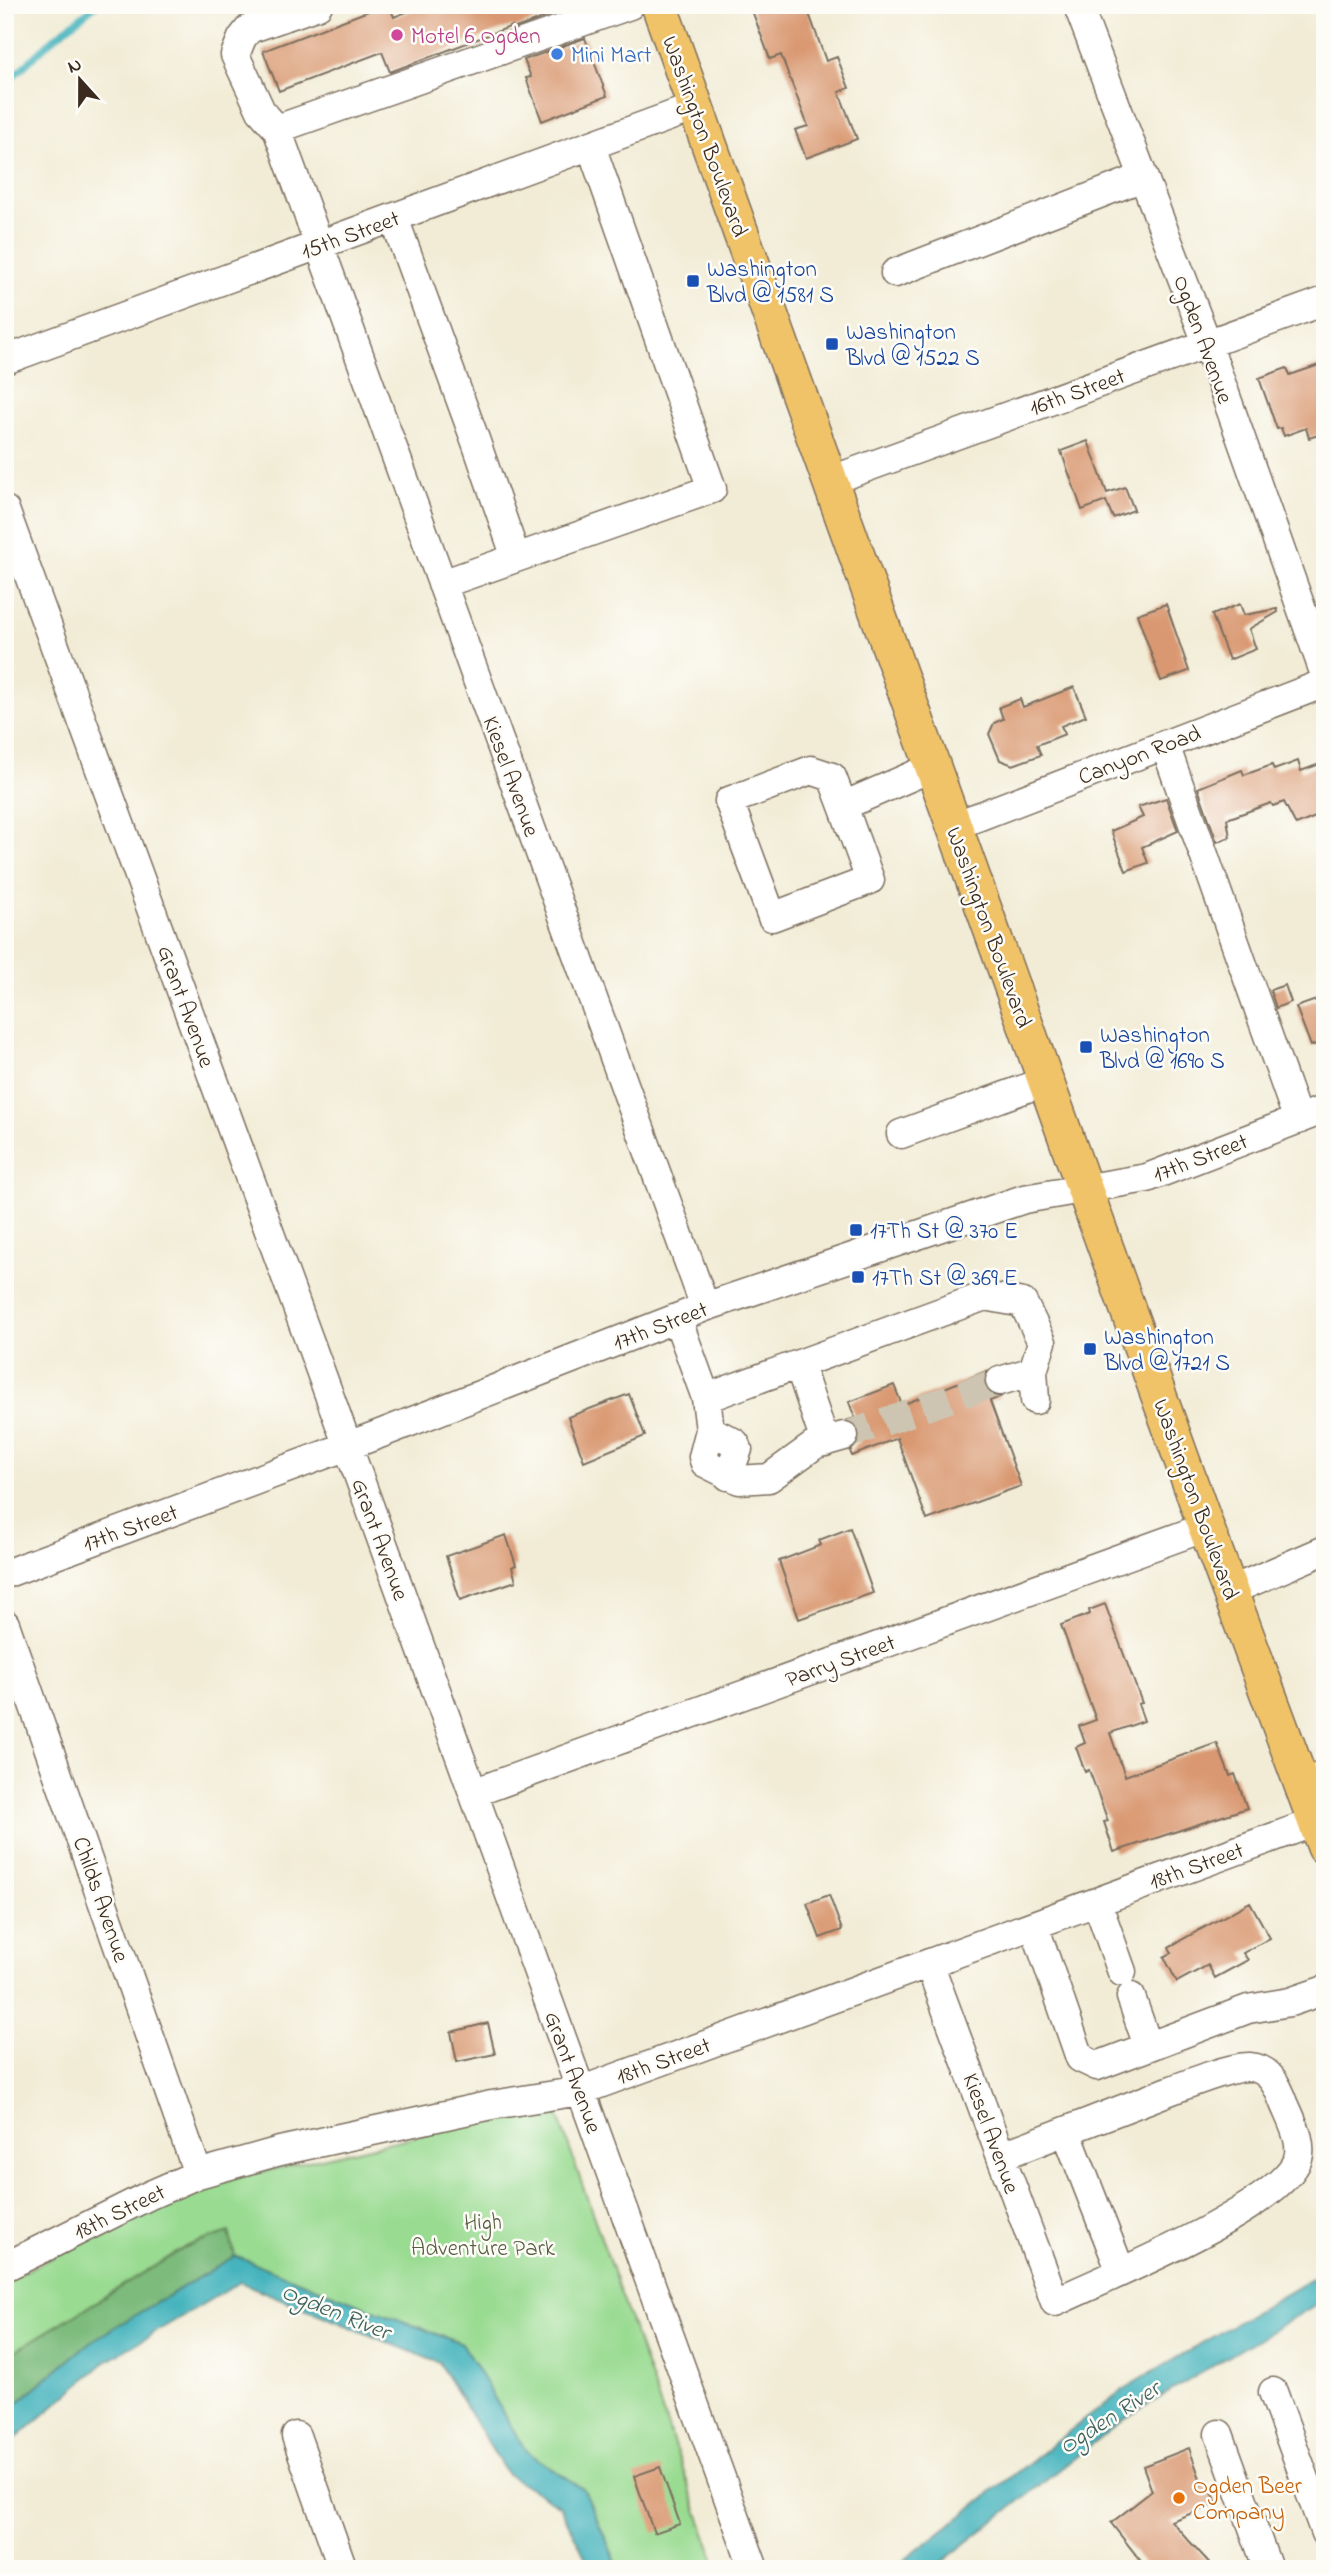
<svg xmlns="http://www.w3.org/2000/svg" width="1330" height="2574" font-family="'Indie Flower',sans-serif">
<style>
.green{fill:#9adb92;stroke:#6a8258;stroke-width:2}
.forest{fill:#7bbb7c;stroke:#5b724d;stroke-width:2}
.water{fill:#45b4bd;stroke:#406f6e;stroke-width:2}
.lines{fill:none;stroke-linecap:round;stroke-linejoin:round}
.stream{stroke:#45b4bd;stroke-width:7}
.building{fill:#d99871}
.minor-tunnel{stroke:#cdc5b1;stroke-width:28;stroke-dasharray:28 14;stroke-linecap:butt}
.minor-casing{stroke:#7b6e5e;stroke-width:31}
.major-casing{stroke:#7b6e5e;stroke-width:38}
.minor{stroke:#fff;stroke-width:28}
.major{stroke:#f1c369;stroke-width:35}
.hotel-dot{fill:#d1479c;stroke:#fdfcf7;stroke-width:2.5}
.shop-dot{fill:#3f7fe0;stroke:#fdfcf7;stroke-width:2.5}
.transit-dot{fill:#1a4fb4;stroke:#fdfcf7;stroke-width:2.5}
.food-dot{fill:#e8710a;stroke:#fdfcf7;stroke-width:2.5}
.labels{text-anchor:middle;stroke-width:5;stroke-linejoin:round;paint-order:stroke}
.hotel-label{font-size:23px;fill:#b23c85;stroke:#fdfcf7;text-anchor:start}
.shop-label{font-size:23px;fill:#366cbe;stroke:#fdfcf7;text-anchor:start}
.street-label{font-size:23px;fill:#3b2a1e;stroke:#fdfcf7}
.transit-label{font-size:23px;fill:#164399;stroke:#fdfcf7;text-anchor:start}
.park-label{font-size:23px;fill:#585f41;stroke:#fdfcf7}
.food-label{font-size:23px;fill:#c56008;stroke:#fdfcf7;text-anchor:start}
.water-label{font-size:24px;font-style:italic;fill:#3f615e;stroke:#fdfcf7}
</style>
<rect width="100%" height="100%" fill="#fdfcf7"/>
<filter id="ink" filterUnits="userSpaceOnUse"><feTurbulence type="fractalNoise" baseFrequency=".0143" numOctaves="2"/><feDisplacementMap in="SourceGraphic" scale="14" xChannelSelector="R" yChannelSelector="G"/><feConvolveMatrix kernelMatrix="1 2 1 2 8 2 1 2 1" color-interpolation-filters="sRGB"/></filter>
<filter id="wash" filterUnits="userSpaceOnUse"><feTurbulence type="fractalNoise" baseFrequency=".00686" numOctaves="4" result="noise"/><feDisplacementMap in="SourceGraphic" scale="28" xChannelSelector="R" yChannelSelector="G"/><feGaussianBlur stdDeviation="1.57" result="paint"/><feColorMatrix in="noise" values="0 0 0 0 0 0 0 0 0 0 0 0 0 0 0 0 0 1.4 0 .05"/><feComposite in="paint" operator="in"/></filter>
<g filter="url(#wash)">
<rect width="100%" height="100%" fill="#f2ecd6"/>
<!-- green -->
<path class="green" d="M530 2110 557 2113 718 2569H619L584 2490 526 2451 462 2344 235 2257 90 2342 5 2413V2281L125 2221 222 2181Z"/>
<!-- forest -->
<path class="forest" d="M229 2232 235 2256 90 2342 5 2413V2357L188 2246Z"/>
<!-- water -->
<path class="water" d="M235 2256 462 2344 526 2451 584 2490 619 2569H591L560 2506 507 2474 439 2363 240 2282 105 2362 5 2448V2413L90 2342Z
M1325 2271V2299L1124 2419 933 2569H893L1125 2388Z"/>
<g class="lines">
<!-- stream -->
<path class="stream" d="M5 84 53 39 96 5"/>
</g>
<g id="blocks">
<!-- building -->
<path class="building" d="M384 5H389L394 17 424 5H547L551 15 513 29 512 26 390 72 382 52 279 91 263 51Z
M750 5H806L826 61 837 57 849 88 839 92 857 139 806 158 795 130 808 126 781 55 770 59Z
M585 38 607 96 542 121 526 78 531 77 524 60Z
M1325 363V433L1309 438 1306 428 1284 436 1281 428 1277 429 1259 378 1287 368 1290 375Z
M1088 441 1107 493 1125 487 1134 510 1113 518 1106 501 1082 510 1061 451Z
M1166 604 1189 671 1161 681 1137 614Z
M1240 604 1244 615 1277 609 1278 612 1249 629 1256 649 1229 660 1212 615Z
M1074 687 1086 716 1061 726 1065 734 1037 745 1041 755 1013 765 1000 760 989 734 994 723 1003 719 999 707 1020 699 1023 707Z
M1298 761 1301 771 1325 762V813L1296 825 1284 802 1273 806 1271 803 1227 819 1230 837 1217 842 1198 788 1242 770 1244 775 1272 765 1274 770Z
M1166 798 1178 831 1142 847 1148 863 1126 871 1111 831 1143 817 1138 807Z
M1285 985 1291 1002 1276 1008 1270 990Z
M1325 997V1041L1311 1046 1296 1007Z
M987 1371 984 1385 989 1394 1000 1397 990 1401 1021 1486 927 1520 897 1438 852 1456 850 1451 860 1441V1432L856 1425 848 1420 855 1418 849 1402 894 1385 902 1405Z
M629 1394 645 1436 584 1461 568 1417Z
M850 1528 873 1593 799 1619 779 1561 821 1545 819 1540Z
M506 1535 516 1565 512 1567 516 1581 460 1600 446 1556Z
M1105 1604 1142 1703 1138 1704 1144 1721 1110 1733 1125 1776 1217 1743 1230 1776 1235 1774 1247 1808 1114 1852 1104 1822 1108 1821 1089 1770 1085 1772 1076 1747 1085 1743 1079 1726 1096 1720 1061 1625 1090 1614 1089 1610Z
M829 1895 842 1930 820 1938 807 1903Z
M1250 1902 1270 1938 1243 1953 1248 1960 1215 1978 1208 1965 1177 1982 1164 1957 1172 1953 1169 1947Z
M488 2023 495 2054 457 2062 451 2032Z
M1189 2448 1202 2484 1208 2482 1217 2504 1171 2521 1215 2569H1147L1111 2523 1152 2491 1143 2466Z
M660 2467 680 2524 654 2533 634 2476Z"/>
</g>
</g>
<g filter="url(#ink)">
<use href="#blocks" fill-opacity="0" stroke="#7b6e5e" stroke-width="2"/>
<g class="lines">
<!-- minor-tunnel -->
<path class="minor-tunnel" d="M844 1436 1000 1381"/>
<defs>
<path id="minor" d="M318 5 249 29 242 38 235 55 261 111 277 129 705 1307
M1081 5 1078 6 1207 343 1325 675
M277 129 630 5
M394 218 476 442 516 558 442 584
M895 273 1143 177
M5 360 695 107
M829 481 1325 301
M5 510 335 1411 754 2569
M516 558 712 489 591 146
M1165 745 1298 1120
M843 806 870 880 772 917 729 801 811 770 832 777 843 806 933 767
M954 826 1325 683
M901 1134 1046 1081
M677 1318 706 1398 985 1296 1023 1303 1042 1342 1033 1371 1035 1400
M799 1365 825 1442
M1000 1381 1033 1371
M706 1398 710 1430 703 1457 705 1463 739 1480 769 1478 816 1444 844 1436
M710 1430 735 1443 738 1449 728 1476
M5 1574 377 1435 705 1307 1024 1199 1147 1178 1325 1109
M1230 1591 1325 1550
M5 1624 198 2174
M1301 1784 1325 1775
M473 1793 1206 1527
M1097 1902 1122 1972
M1034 1925 1080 2058 1097 2066 1248 2009 1290 2002 1325 1990
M929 1963 1055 2302C1108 2277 1271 2211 1296 2163 1306 2146 1291 2120 1284 2103 1278 2087 1270 2068 1250 2067 1230 2066 1180 2087 1159 2095 1106 2115 1054 2136 1001 2156
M1131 1997 1148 2046
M1066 2131 1121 2272
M5 2267 150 2195 198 2174 280 2151 492 2105 580 2091 1315 1822
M1273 2392 1325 2533
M1219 2434 1268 2569
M296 2436 343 2569"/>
<path id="major" d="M659 5 1206 1527 1325 1847"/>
</defs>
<!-- minor casing -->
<use href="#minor" class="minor-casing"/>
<!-- major casing -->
<use href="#major" class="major-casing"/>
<!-- minor -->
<use href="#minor" class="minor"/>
<!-- major -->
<use href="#major" class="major"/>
</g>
</g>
<!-- markers -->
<circle class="hotel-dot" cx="397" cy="35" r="7"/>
<circle class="shop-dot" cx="557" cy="54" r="7"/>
<g class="transit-dot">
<rect x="686" y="274" width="14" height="14" rx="3.5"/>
<rect x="825" y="337" width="14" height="14" rx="3.5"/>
<rect x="1079" y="1040" width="14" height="14" rx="3.5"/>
<rect x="849" y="1223" width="14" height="14" rx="3.5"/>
<rect x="851" y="1270" width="14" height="14" rx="3.5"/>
<rect x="1083" y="1342" width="14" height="14" rx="3.5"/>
</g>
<circle class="food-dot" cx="1179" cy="2498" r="7"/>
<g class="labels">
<!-- hotel labels -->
<g class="hotel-label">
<text x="411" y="43">Motel 6 Ogden</text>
</g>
<!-- shop labels -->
<g class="shop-label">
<text x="571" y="62">Mini Mart</text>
</g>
<!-- street labels -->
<g class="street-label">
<text transform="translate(706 136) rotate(70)" y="8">Washington Boulevard</text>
<text transform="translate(350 234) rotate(-20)" y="8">15th Street</text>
<text transform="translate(1204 339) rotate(70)" y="8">Ogden Avenue</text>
<text transform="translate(1077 391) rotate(-20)" y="8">16th Street</text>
<text transform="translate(1139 754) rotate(-21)" y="8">Canyon Road</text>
<text transform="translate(512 776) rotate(70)" y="8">Kiesel Avenue</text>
<text transform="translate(990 927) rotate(70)" y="8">Washington Boulevard</text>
<text transform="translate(187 1006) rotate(70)" y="8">Grant Avenue</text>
<text transform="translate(1200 1157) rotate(-21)" y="8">17th Street</text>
<text transform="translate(660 1325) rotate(-21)" y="8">17th Street</text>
<text transform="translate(1197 1499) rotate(70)" y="8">Washington Boulevard</text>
<text transform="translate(130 1527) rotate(-20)" y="8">17th Street</text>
<text transform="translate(381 1539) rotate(70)" y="8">Grant Avenue</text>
<text transform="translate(840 1660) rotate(-20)" y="8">Parry Street</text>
<text transform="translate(1196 1865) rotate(-20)" y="8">18th Street</text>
<text transform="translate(102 1899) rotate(71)" y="8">Childs Avenue</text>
<text transform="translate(663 2060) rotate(-20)" y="8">18th Street</text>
<text transform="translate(574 2072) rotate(70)" y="8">Grant Avenue</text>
<text transform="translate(992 2133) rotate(70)" y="8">Kiesel Avenue</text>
<text transform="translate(119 2211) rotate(-26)" y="8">18th Street</text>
</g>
<!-- transit labels -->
<g class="transit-label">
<text x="707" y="276">Washington<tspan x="707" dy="26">Blvd @ 1581 S</tspan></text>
<text x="846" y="339">Washington<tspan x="846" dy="26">Blvd @ 1522 S</tspan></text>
<text x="1100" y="1042">Washington<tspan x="1100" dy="26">Blvd @ 1690 S</tspan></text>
<text x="870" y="1238">17Th St @ 370 E</text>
<text x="872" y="1285">17Th St @ 369 E</text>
<text x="1104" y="1344">Washington<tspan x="1104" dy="26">Blvd @ 1721 S</tspan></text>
</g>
<!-- park labels -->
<g class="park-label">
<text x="483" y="2229">High<tspan x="483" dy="26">Adventure Park</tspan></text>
</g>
<!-- food labels -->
<g class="food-label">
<text x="1193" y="2493">Ogden Beer<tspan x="1193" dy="26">Company</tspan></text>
</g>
<!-- water labels -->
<g class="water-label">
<text transform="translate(336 2311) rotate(22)" y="8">Ogden River</text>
<text transform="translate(1109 2417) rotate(-33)" y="8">Ogden River</text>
</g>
</g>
<!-- margin -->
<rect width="1330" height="2574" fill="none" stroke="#fdfcf7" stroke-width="28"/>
<!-- north arrow -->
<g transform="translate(80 80) rotate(339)" stroke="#fdfcf7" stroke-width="5" paint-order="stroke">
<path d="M0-5L12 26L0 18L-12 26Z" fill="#3b2a1e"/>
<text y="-10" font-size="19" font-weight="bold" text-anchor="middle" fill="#3b2a1e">N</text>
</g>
</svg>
